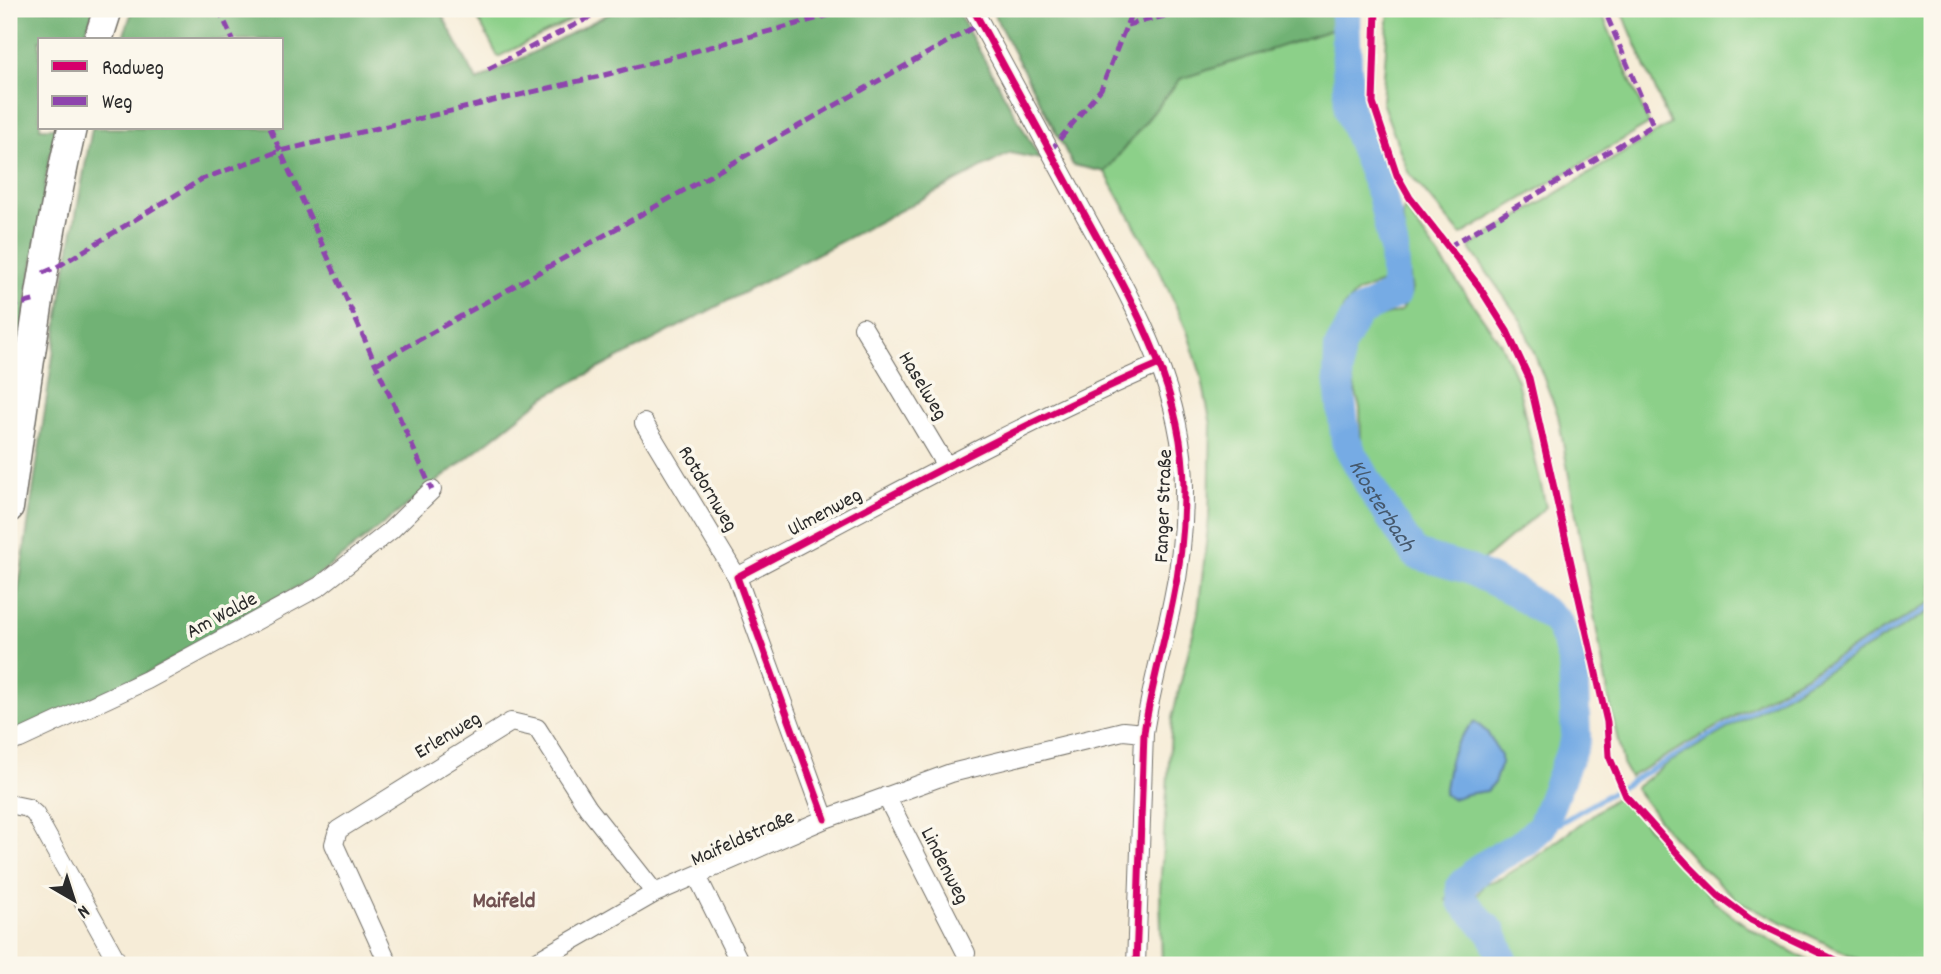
<svg xmlns="http://www.w3.org/2000/svg" width="1941" height="974" font-family="Dekko,sans-serif">
<style>
.green{fill:#8cd089;stroke:#5c7e5a;stroke-width:2}
.forest{fill:#71b275;stroke:#4e6e50;stroke-width:2}
.water{fill:#76abe4;stroke:#506b88;stroke-width:2}
.lines{fill:none;stroke-linecap:round;stroke-linejoin:round}
.stream{stroke:#76abe4;stroke-width:5}
.river{stroke:#76abe4;stroke-width:30}
.minor-casing{stroke:#726f67;stroke-width:20}
.primary-casing{stroke:#726f67;stroke-width:31}
.minor{stroke:#fff;stroke-width:18}
.primary{stroke:#fff;stroke-width:28}
.quiet{stroke:#8e44ad;stroke-width:5;stroke-dasharray:10 5;stroke-linecap:butt}
.cycleway-casing{stroke:#fbf7ec;stroke-width:11}
.cycleway{stroke:#d6006c;stroke-width:7}
.labels{text-anchor:middle;stroke-width:7;stroke-linejoin:round;paint-order:stroke}
.street-label{font-size:21px;fill:#2b2b2b;stroke:#fbf7ec}
.water-label{font-size:23px;font-style:italic;fill:#45586c;stroke:#fbf7ec}
.neighbourhood-label{font-size:23px;font-weight:bold;fill:#715252;stroke:#fbf7ec}
</style>
<rect width="100%" height="100%" fill="#fbf7ec"/>
<filter id="ink" filterUnits="userSpaceOnUse"><feTurbulence type="fractalNoise" baseFrequency=".0143" numOctaves="2"/><feDisplacementMap in="SourceGraphic" scale="14" xChannelSelector="R" yChannelSelector="G"/><feConvolveMatrix kernelMatrix="1 2 1 2 8 2 1 2 1" color-interpolation-filters="sRGB"/></filter>
<filter id="wash" filterUnits="userSpaceOnUse"><feTurbulence type="fractalNoise" baseFrequency=".00686" numOctaves="4" result="noise"/><feDisplacementMap in="SourceGraphic" scale="28" xChannelSelector="R" yChannelSelector="G"/><feGaussianBlur stdDeviation="1.57" result="paint"/><feColorMatrix in="noise" values="0 0 0 0 0 0 0 0 0 0 0 0 0 0 0 0 0 1.4 0 .05"/><feComposite in="paint" operator="in"/></filter>
<g filter="url(#wash)">
<rect width="100%" height="100%" fill="#f6ecd7"/>
<!-- green -->
<path class="green" d="M473 9H593L498 57Z
M1389 9H1600L1649 124 1461 235 1408 172 1382 102Z
M1621 9H1932V602L1630 777 1624 767 1611 710 1558 415 1522 322 1469 247 1670 124Z
M1337 28C1340 68 1341 108 1351 147 1355 162 1366 176 1371 191 1380 219 1384 253 1382 283L1358 292 1344 306 1328 356 1327 375 1337 408 1336 435 1344 454 1373 503 1413 562 1425 571 1486 588 1513 600 1537 615 1557 632 1564 644 1569 682V740L1549 794 1519 840 1464 870 1452 885 1446 900 1464 915 1496 965H1162L1160 890 1172 718 1198 613 1209 518 1211 425 1201 375 1187 331 1160 271 1105 172 1180 79Z
M1405 208 1501 344 1517 380 1546 507 1480 563 1422 542 1386 493 1361 444 1360 408 1351 375 1353 345 1365 321 1401 311 1412 292 1402 214Z
M1932 610V965H1870L1737 900 1699 865 1666 829 1635 788 1665 765Z
M1619 795 1715 902 1749 928 1816 965H1511L1498 938 1473 901 1484 884 1501 878 1533 859Z"/>
<!-- forest -->
<path class="forest" d="M9 9H94L83 40H40V128H58L49 160 9 415Z
M133 9H439L477 81 618 9H956L1040 159 1010 153 546 396 320 574 142 676 17 732 9 731V654L65 274 92 128H282V40H122Z
M991 9H1339L1337 28 1180 79 1105 172 1073 165Z"/>
<!-- water -->
<path class="water" d="M1475 722 1487 732 1501 756V763L1494 783 1487 791 1467 794 1452 799 1444 794C1450 762 1448 745 1475 722Z"/>
<g class="lines">
<!-- stream -->
<path class="stream" d="M1542 826 1558 824 1932 606"/>
<!-- river -->
<path class="river" id="s1" d="M1347 9 1345 17 1349 110 1382 195 1394 249 1396 293 1358 313 1339 348 1338 377 1346 442 1374 493 1415 554 1468 569 1516 592 1557 621 1567 642 1573 665 1576 738 1542 826 1525 842 1481 867 1461 886 1462 901 1492 933 1505 965"/>
</g>
</g>
<g filter="url(#ink)">
<g class="lines">
<defs>
<path id="minor" d="M973 9C1006 71 1040 133 1074 195 1123 286 1184 381 1184 488 1184 525 1181 563 1173 599 1164 644 1151 687 1144 733L1136 965
M863 327 946 466
M644 423 737 577
M9 742 20 739 147 680 320 586 390 531 432 490
M886 796 966 953
M9 804 28 808 35 814 119 965
M825 819 737 577C876 504 1014 427 1159 364
M697 876 741 965
M389 965 334 844 338 830 511 722 537 728 588 808 655 893
M530 965 655 893 825 819 951 773 1123 731 1144 733"/>
<path id="primary" d="M98 40 108 9
M9 508C27 381 43 253 72 128"/>
</defs>
<!-- minor casing -->
<use href="#minor" class="minor-casing"/>
<!-- primary casing -->
<use href="#primary" class="primary-casing"/>
<!-- minor -->
<use href="#minor" class="minor"/>
<!-- primary -->
<use href="#primary" class="primary"/>
<!-- quiet -->
<path class="quiet" d="M219 9 233 40
M1127 25 1194 9
M488 69 606 9
M270 128 432 490
M1050 151 1101 89 1133 9
M1448 247 1653 125 1604 9
M43 273 57 267 202 179 280 151 605 75 853 9
M9 307 37 300
M376 364 981 23"/>
<defs>
<path id="cycleway" d="M973 9C1006 71 1040 133 1074 195 1123 286 1184 381 1184 488 1184 525 1181 563 1173 599 1164 644 1151 687 1144 733L1136 965
M1376 9 1373 103 1397 175 1410 198 1478 285 1507 331 1529 378 1607 722 1609 756 1626 796 1688 865 1719 896 1751 920 1845 965
M825 819 737 577C876 504 1014 427 1159 364"/>
</defs>
<!-- cycleway casing -->
<use href="#cycleway" class="cycleway-casing"/>
<!-- cycleway -->
<use href="#cycleway" class="cycleway"/>
</g>
</g>
<g class="labels">
<!-- street labels -->
<g class="street-label">
<text transform="translate(924 385) rotate(59)" y="7">Haselweg</text>
<text transform="translate(709 488) rotate(59)" y="7">Rotdornweg</text>
<text transform="translate(1162 506) rotate(-88)" y="7">Fanger Straße</text>
<text transform="translate(824 511) rotate(-28)" y="7">Ulmenweg</text>
<text transform="translate(221 614) rotate(-28)" y="7">Am Walde</text>
<text transform="translate(447 734) rotate(-31)" y="7">Erlenweg</text>
<text transform="translate(742 837) rotate(-24)" y="7">Maifeldstraße</text>
<text transform="translate(946 865) rotate(63)" y="7">Lindenweg</text>
</g>
<!-- water labels -->
<g class="water-label">
<text dy="8" stroke="none"><textPath href="#s1" startOffset="542">Klosterbach</textPath></text>
</g>
<!-- neighbourhood labels -->
<g class="neighbourhood-label">
<text x="504" y="907">Maifeld</text>
</g>
</g>
<!-- margin -->
<rect width="1941" height="974" fill="none" stroke="#fbf7ec" stroke-width="35"/>
<!-- legend -->
<rect x="38" y="38" width="245" height="91" fill="#fbf7ec" stroke="#a8a59f" stroke-width="2"/>
<rect x="52" y="61" width="35" height="10" fill="#d6006c" stroke="#a8a59f" stroke-width="2"/>
<text x="102" y="74" font-size="21" fill="#2b2b2b">Radweg</text>
<rect x="52" y="96" width="35" height="10" fill="#8e44ad" stroke="#a8a59f" stroke-width="2"/>
<text x="102" y="108" font-size="21" fill="#2b2b2b">Weg</text>
<!-- north arrow -->
<g transform="translate(74 900) rotate(141)" stroke="#fbf7ec" stroke-width="5" paint-order="stroke">
<path d="M0-5L12 26L0 18L-12 26Z" fill="#2b2b2b"/>
<text y="-10" font-size="19" font-weight="bold" text-anchor="middle" fill="#2b2b2b">N</text>
</g>
</svg>
